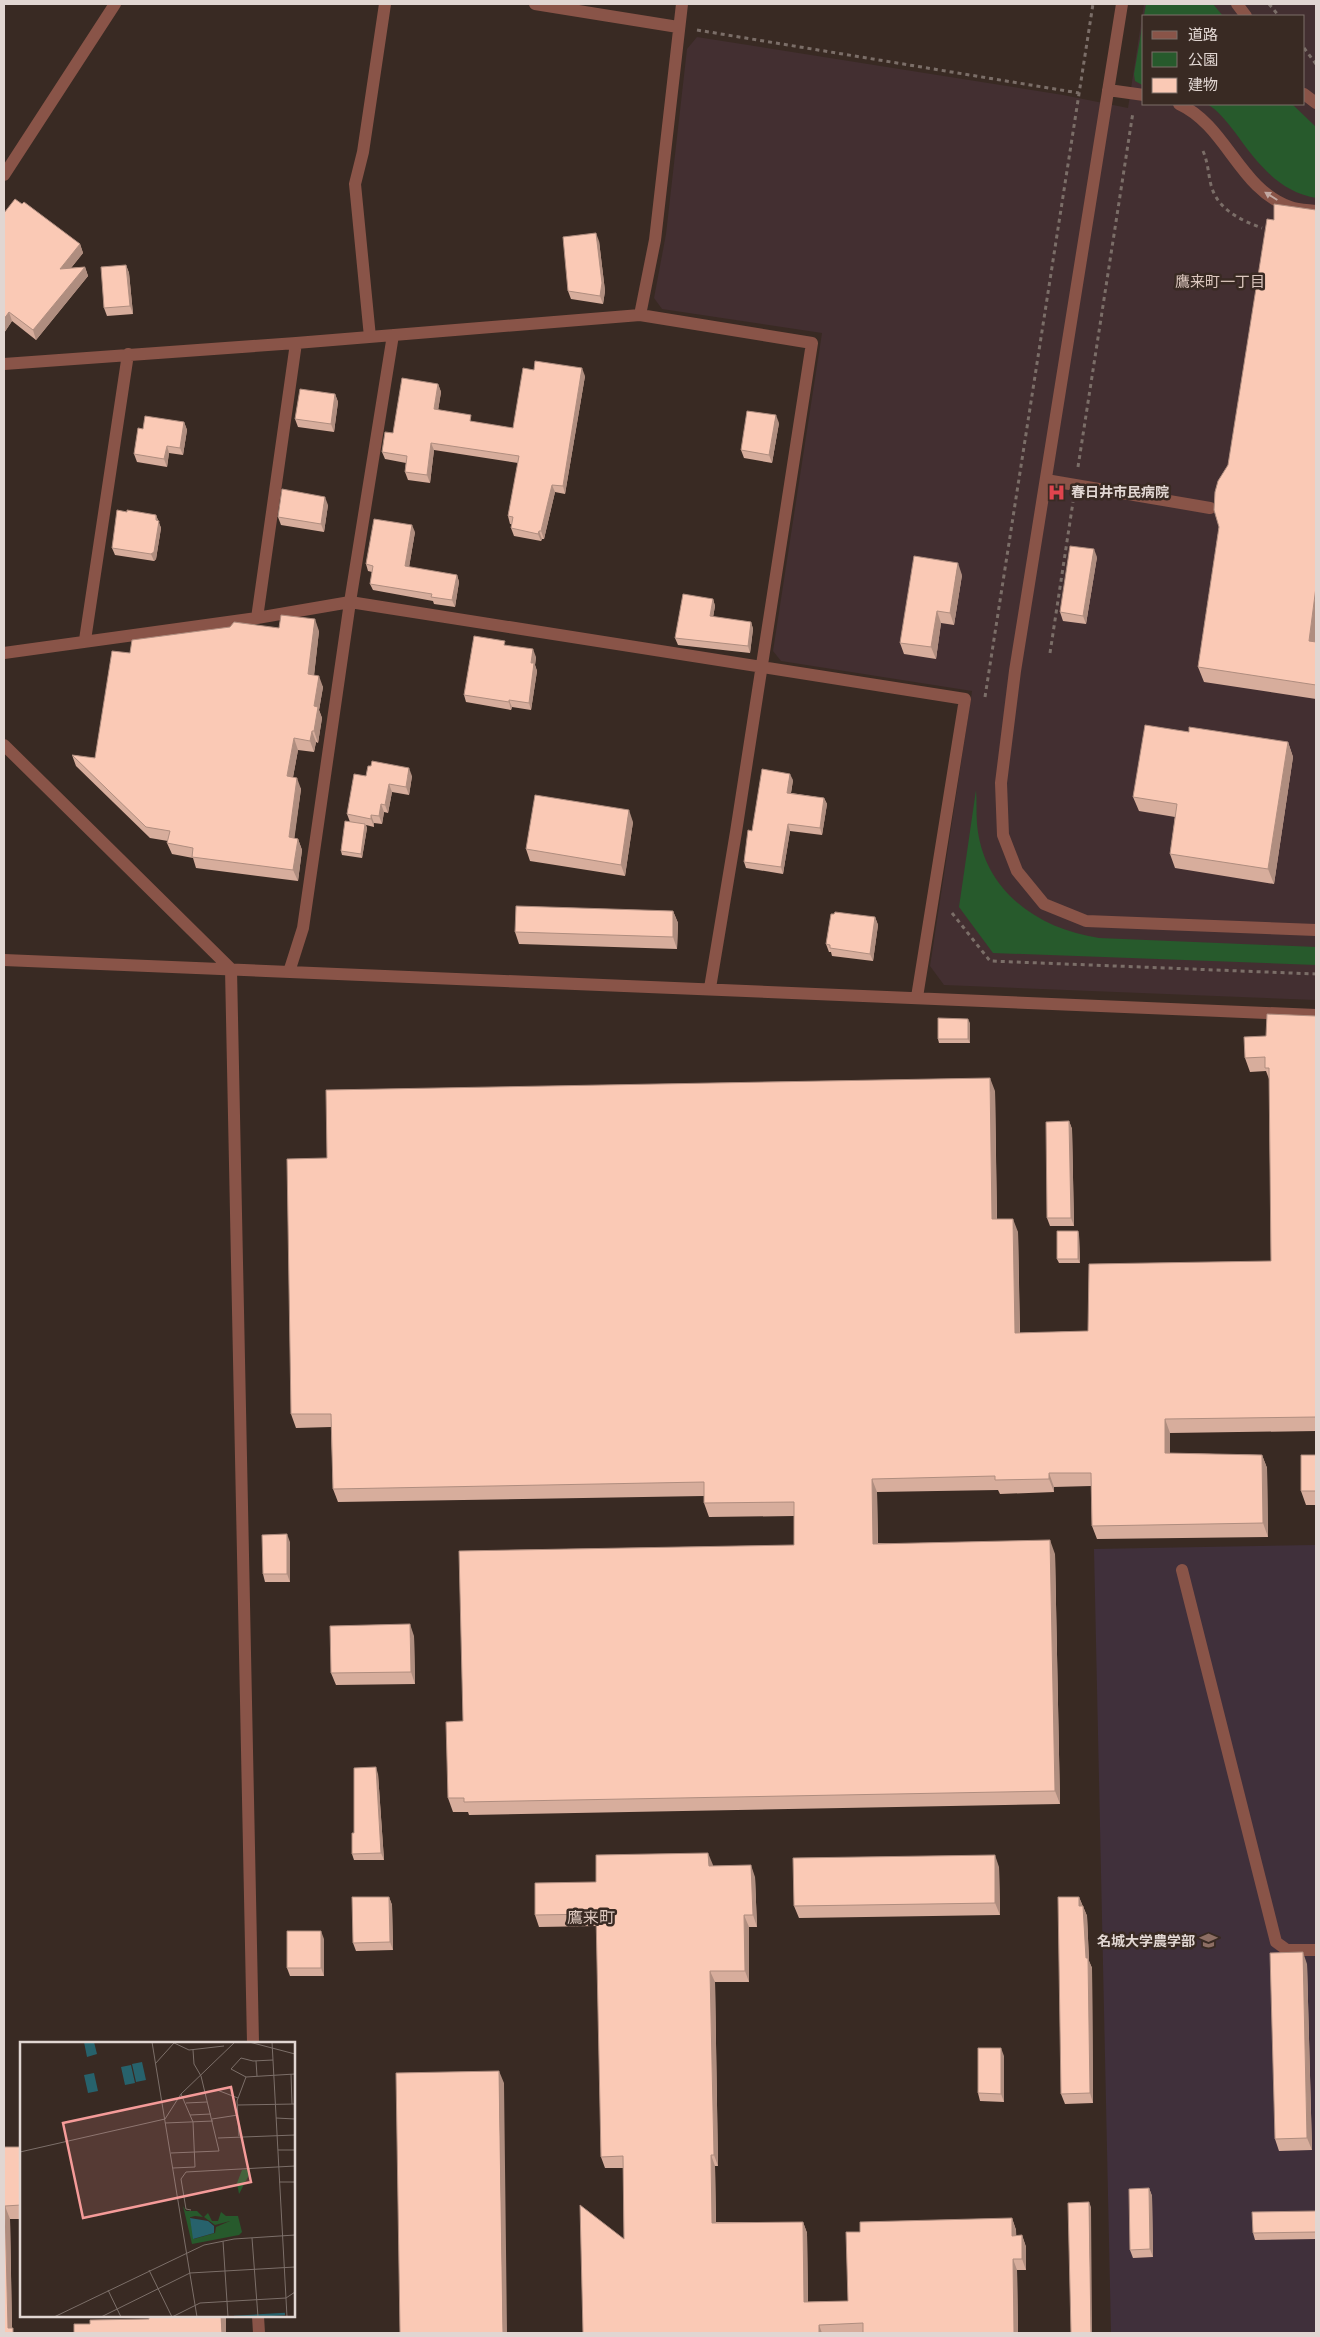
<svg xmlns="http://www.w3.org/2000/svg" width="1320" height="2337" font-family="'PT Sans','Noto Sans JP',sans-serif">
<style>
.education{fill:#40303b}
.medical{fill:#432f31;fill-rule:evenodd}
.green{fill:#275a2c}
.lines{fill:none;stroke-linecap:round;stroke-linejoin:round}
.path{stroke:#7b6e68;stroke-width:3;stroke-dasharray:4 4;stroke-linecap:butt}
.minor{stroke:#895448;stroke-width:12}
.wall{fill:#d7ad9c}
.shaded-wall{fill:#af8d7f}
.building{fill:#fac9b5;stroke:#af8d7f}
.oneway{fill:#c2a8a2}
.labels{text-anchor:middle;stroke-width:5;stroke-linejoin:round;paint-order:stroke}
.poi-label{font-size:14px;font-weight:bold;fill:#e1d6d2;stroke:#392a23;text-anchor:start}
.neighbourhood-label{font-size:15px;fill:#dcc7be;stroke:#392a23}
.quarter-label{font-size:16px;fill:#dcc7be;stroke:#392a23}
.inset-river{fill:none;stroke:#27626c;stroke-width:2.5}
.inset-road{fill:none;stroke:#7c6f69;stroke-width:1}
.view{fill:#f59b99;fill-opacity:0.15;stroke:#f59b99;stroke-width:2.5}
.inset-edge{fill:none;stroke:#e1d6d2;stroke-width:2.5}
</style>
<rect width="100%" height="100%" fill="#392a23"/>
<!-- education -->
<path class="education" d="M1316 1545V2333H1111L1094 1549Z"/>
<!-- medical -->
<path class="medical" d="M1144 4H1316V1000L944 985 930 966 972 691 781 661 773 651 822 333 662 309 654 298 666 234 687 49 697 37 1063 95 1128 108ZM1144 16H1304V104H1144Z"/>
<!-- green -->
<path class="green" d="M1146 4H1213L1223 16H1144V86L1135 81 1134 74Z
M1207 104H1292L1316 127V198C1277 191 1256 161 1234 131 1226 121 1219 111 1207 104Z
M976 790C977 801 976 813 977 824 983 891 1038 929 1099 938L1316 947V965L993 953 959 907Z"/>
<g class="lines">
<!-- path -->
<path class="path" d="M1269 4 1279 16
M697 30 1079 93
M1304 48 1316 64
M1203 151C1208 162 1208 173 1211 185 1217 209 1240 220 1262 228
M1078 467 1133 112
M1050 653 1073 502
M985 697 1093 4
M952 913 990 961 1316 974"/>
<!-- minor -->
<path class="minor" d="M535 4 678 27
M1122 4 1015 671 1001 783 1003 835 1017 871 1044 904 1086 921 1316 930
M1237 4 1246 16
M1108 90 1144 95
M1304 94 1316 103
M1179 104C1227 126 1239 189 1290 207 1298 210 1308 210 1316 211
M4 175 115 4
M640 315 655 240 682 4
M370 337 355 184 363 152 385 4
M4 364 296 343 640 315 812 343 736 832 710 988
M1046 480 1210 508
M257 618 296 343
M85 640 128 354
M4 653 257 618 350 602 965 699 917 997
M4 745 231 969 253 2043
M4 960 1316 1015
M289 972 303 928 350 602 393 335
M1182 1570 1276 1942 1287 1950H1316
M258 2316 259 2333"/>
</g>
<!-- wall -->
<path class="wall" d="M22 204 80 244 83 253 71 268 85 267 88 276 36 340 12 321 4 333Z
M1316 210V699L1204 682 1198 667 1219 527 1228 465 1274 220Z
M599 241 605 291 603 304 571 299 568 291Z
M126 265 129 273 133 314 107 316 104 308Z
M585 376 565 494 555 492 544 539H542L541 541 514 536 511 528 512 524H510L508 516 518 463 434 450 430 483 408 480 405 472 406 463 385 459 382 452 438 384 441 392 438 410 474 422 513 428Z
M335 394 338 402 334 432 298 427 295 419Z
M184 422 187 430 183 455 169 453 167 467 137 462 134 454 143 429Z
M779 423 772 463 744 458 741 450Z
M328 505 324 532 281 525 278 517Z
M127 512 156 515 161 528 156 559 154 561 115 555 112 548Z
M415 532 409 567 457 575 459 582 455 607 434 604 433 601 373 590 370 584 372 572 368 571 366 564Z
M1097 557 1086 624 1063 621 1060 612Z
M962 575 954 625 941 623 936 659 904 654 900 643Z
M713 599 715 606 713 617 751 622 753 629 750 653 678 645 675 638Z
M279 628 319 631 314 675 323 687 319 710 322 718 318 743 316 742 314 752 298 750 293 777 301 789 294 838 298 839 302 850 298 881 196 868 193 858 172 854 167 843 168 841 150 838 76 766 72 755 95 758 130 653Z
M506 646 536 657 535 665 537 671 531 710 512 707 511 710 466 702 464 695Z
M1189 732 1288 742 1293 757 1274 884 1175 868 1170 854 1175 817 1139 811 1133 797Z
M366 776H412L409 795 392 792 388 813 384 812 382 824 374 823V827L366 825 367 828 362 858 342 855 341 851 350 822 347 814Z
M793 780 791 793 824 798 827 804 822 835 790 831 783 874 746 868 744 862 752 831Z
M633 822 625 876 530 861 526 849Z
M673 911 678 923 677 949 519 944 515 932Z
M875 917 878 925 873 961 832 956 831 952H829L826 944Z
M1316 1016V1431L1170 1433V1453L1262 1455 1267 1468 1268 1537 1097 1539 1092 1526 1091 1486 1054 1487V1492L1000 1494 998 1490 877 1492 878 1543 1055 1554 1060 1804 469 1815 468 1812H453L448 1798 463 1721 794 1545V1516L709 1517 704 1503V1496L338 1502 333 1489 331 1427 296 1428 291 1414 327 1158 995 1091 997 1219 1018 1232 1020 1333 1088 1331 1271 1261 1269 1079 1266 1071 1250 1072 1245 1058 1266 1036Z
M970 1023V1043H939L938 1039Z
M1069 1121 1072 1129 1074 1226H1050L1047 1218Z
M1078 1231 1079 1235 1080 1263H1059L1057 1259Z
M1316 1455V1505H1306L1301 1491Z
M290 1542V1582H265L263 1574Z
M414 1636 415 1684 336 1685 331 1673Z
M378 1774 384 1860H354L352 1854Z
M713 1865V1866L755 1877 757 1927H749V1982H715L718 2166H715L716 2222H803L807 2233 808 2302 848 2301 860 2232 1012 2218 1016 2230V2236L1022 2235 1026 2247V2270H1017L1018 2333H583L624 2239 623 2168H605L601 2157 597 1926 539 1927 535 1915 596 1882Z
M999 1867 1000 1915 799 1918 794 1906Z
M389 1897 392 1905 393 1950 356 1951 353 1943Z
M1079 1897 1087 1916 1089 1961 1092 1968 1093 2103 1065 2104 1061 2094Z
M324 1939V1976H290L287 1968Z
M1307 1964 1312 2150 1279 2151 1275 2139Z
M1004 2056V2102L980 2101 978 2093Z
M4 2147H21V2219H10L12 2328 4 2333Z
M1149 2188 1152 2196 1153 2257 1133 2258 1130 2250Z
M1316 2211V2239L1255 2240 1253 2233Z"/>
<!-- shaded-wall -->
<path class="shaded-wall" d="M596 233 599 241 605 291 603 304 600 296Z
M80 244 83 253 63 278 60 269Z
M126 265 129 273 133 314 130 306Z
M85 267 88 276 36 340 33 330Z
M9 312 12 321 4 333V319Z
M582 368 585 376 565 494 563 486Z
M438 384 441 392 437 417 434 409Z
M335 394 338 402 334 432 331 424Z
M776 415 779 423 772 463 769 455Z
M184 422 187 430 183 455 180 448Z
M431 443 434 450 430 483 427 475Z
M167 446 169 453 167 467 164 459Z
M552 485 555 492 544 539 541 531Z
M325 497 328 505 324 532 321 524Z
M156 515 161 528 156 559 154 561 151 554Z
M412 525 415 532 408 573 405 566Z
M539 531 542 539 541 541 538 534Z
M1094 549 1097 557 1086 624 1083 616Z
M958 563 962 575 954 625 950 613Z
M457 575 459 582 455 607 452 600Z
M1316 587V641L1314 656 1309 641Z
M713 599 715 606 712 623 710 616Z
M937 611 941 623 936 659 931 647Z
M315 619 319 631 313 685 308 674Z
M751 622 753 629 750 653 748 646Z
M533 649 536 657 535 665 537 671 531 710 529 703 531 663Z
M319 676 323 687 319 710 322 718 318 743 314 731V706Z
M509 700 512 707 511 710 509 702Z
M312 731 316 742 314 752 310 741Z
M294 738 298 750 291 788 287 776Z
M1288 742 1293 757 1274 884 1268 869Z
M409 768 412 776 409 795 406 787Z
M790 774 793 780 790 799 787 793Z
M297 778 301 789 293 849 289 837Z
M389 784 392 792 388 813 385 805Z
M824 798 827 804 822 835 820 828Z
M381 804 384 812 382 824 379 816Z
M629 810 633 822 625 876 621 865Z
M371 815 374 823V827L371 819Z
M365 824 367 828 362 858 361 854Z
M788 824 790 831 783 874 781 867Z
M298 839 302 850 298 881 293 870Z
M673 911 678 923 677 949 673 937Z
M875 917 878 925 873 961 870 954Z
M968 1019 970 1023V1043L968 1039Z
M990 1078 995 1091 997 1233 992 1219Z
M1069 1121 1072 1129 1074 1226 1071 1218Z
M1013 1219 1018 1232 1020 1347 1015 1333Z
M1078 1231 1079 1235 1080 1263 1078 1259Z
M1165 1419 1170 1433V1467L1165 1453Z
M1262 1455 1267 1468 1268 1537 1263 1523Z
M1049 1473 1054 1487V1492L1049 1479Z
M872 1479 877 1492 878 1557 873 1544Z
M287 1534 290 1542V1582L287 1574Z
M1050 1540 1055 1554 1060 1804 1055 1791Z
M410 1624 414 1636 415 1684 411 1672Z
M376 1767 378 1774 384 1860 381 1853Z
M708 1853 713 1865V1878L709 1866Z
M995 1855 999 1867 1000 1915 995 1903Z
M751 1865 755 1877 757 1927 753 1915Z
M389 1897 392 1905 393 1950 390 1942Z
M1079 1897 1083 1907 1079 1906Z
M1083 1906 1087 1916 1089 1961 1092 1968 1093 2103 1090 2093 1086 1958Z
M744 1915 749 1927V1982L745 1971Z
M321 1931 324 1939V1976L321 1968Z
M1303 1952 1307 1964 1312 2150 1307 2138Z
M710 1971 715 1982 718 2166 714 2155Z
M1001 2048 1004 2056V2102L1001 2094Z
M499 2071 504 2083 507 2333H503Z
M711 2155 715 2166 716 2234 712 2223Z
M1149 2188 1152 2196 1153 2257 1150 2249Z
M1089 2202 1091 2207 1092 2333H1091Z
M5 2206 10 2219 12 2333 8 2328Z
M1012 2218 1016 2230 1017 2247 1012 2236Z
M803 2222 807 2233 808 2313 804 2302Z
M1022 2235 1026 2247V2270L1022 2259Z
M1013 2259 1017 2270 1018 2333H1014Z
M221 2316H226V2333H222Z
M819 2325 822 2333H819Z"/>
<!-- building -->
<path class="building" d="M15 199 22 204 24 202 80 244 60 269 85 267 33 330 9 312 4 319V213Z
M1274 204 1316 210V587L1309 641 1316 642V685L1198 667 1219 527 1214 510 1215 492 1218 481 1228 465 1267 219 1274 220Z
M596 233 602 283 600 296 568 291 563 237Z
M126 265 130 306 104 308 101 267Z
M535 361 582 368 563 486 552 485 541 531H539L538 534 511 528 513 517 508 516 519 456 431 443 427 475 405 472 407 456 382 452 385 432 393 433 402 378 438 384 434 409 471 415 470 421 513 428 523 368 534 370Z
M300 389 335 394 331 424 295 419Z
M747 411 776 415 769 455 741 450Z
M145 416 184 422 180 448 167 446 164 459 134 454 138 428 143 429Z
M282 489 325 497 321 524 278 517Z
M117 510 127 512V510L156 515V520L159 521 154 552 151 554 112 548Z
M374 519 412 525 405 566 457 575 452 600 431 597 432 594 370 584 373 566 366 564Z
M1070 546 1094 549 1083 616 1060 612Z
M914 556 958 563 950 613 937 611 931 647 900 643Z
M683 594 713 599 710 616 751 622 748 646 675 638Z
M281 615 315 619 308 674 319 676 314 706 318 707 314 731H312L310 741 294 738 287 776 297 778 289 837 298 839 293 870 192 857 193 848 167 843 170 831 146 827 72 755 95 758 112 651 130 653 132 640 230 627 234 622 279 628Z
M474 636 505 641 504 645 533 649 531 663H534L529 703 509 700V702L464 695Z
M1145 725 1189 732V727L1288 742 1268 869 1170 854 1177 804 1133 797Z
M372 761 409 768 406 787 389 784 385 805 381 804 379 816 371 815V819L347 814 354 774 366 776 368 766H371Z
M762 769 790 774 787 793 824 798 820 828 788 824 781 867 744 862 748 830 752 831Z
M535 795 629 810 621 865 526 849Z
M345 821 365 824 361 854 341 851Z
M516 906 673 911V937L515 932Z
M835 912 875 917 870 954 830 948V945L826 944 831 914H834Z
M1267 1014 1316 1016V1417L1165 1419V1453L1262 1455 1263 1523 1092 1526 1091 1473H1049V1479L995 1480V1476L872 1479 873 1544 1050 1540 1055 1791 464 1802V1798H448L446 1722 463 1721 459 1551 794 1545V1502L704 1503V1482L333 1489 331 1414H291L287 1159 327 1158 326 1090 990 1078 992 1219H1013L1015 1333 1088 1331 1089 1264 1271 1261 1269 1068H1265V1057L1245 1058 1244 1037 1266 1036Z
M938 1018 968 1019V1039H938Z
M1069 1121 1071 1218H1047L1046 1122Z
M1057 1231H1078V1259H1057Z
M1301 1455H1316V1491H1301Z
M287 1534V1574H263L262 1535Z
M410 1624 411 1672 331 1673 330 1626Z
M376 1767 381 1853 352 1854V1833H354V1768Z
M708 1853 709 1866 751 1865 753 1915H744L745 1971H710L714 2155H711L712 2223 803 2222 804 2302 848 2301 846 2232H860V2222L1012 2218V2236L1022 2235V2259H1013L1014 2333H863V2323L819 2325V2333H583L580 2205 624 2239 623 2156 601 2157 596 1914 535 1915V1883L596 1882V1855Z
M995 1855V1903L794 1906 793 1858Z
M352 1897H389L390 1942 353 1943Z
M1058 1897H1079V1906H1083L1086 1958H1088L1090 2093 1061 2094Z
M287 1931H321V1968H287Z
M1303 1952 1307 2138 1275 2139 1270 1953Z
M978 2048H1001V2094L978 2093Z
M499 2071 503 2333H400L396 2073Z
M4 2147H21V2205L5 2206 8 2328H13V2333H4Z
M1149 2188 1150 2249 1130 2250 1129 2189Z
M1089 2202 1091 2333H1071L1068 2203Z
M1316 2211V2232L1253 2233 1252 2212Z
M149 2316H221L222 2333H74V2324H90V2320L149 2319Z"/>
<!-- one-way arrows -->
<defs><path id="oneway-solid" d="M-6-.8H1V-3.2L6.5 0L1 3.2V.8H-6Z" transform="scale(1.25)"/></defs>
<use class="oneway" href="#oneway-solid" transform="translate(1271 196) rotate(-148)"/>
<!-- icons -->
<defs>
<symbol id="hospital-bare" viewBox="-9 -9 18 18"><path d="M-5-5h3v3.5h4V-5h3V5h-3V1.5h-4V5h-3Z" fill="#e0444e" stroke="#392a23" stroke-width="2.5" paint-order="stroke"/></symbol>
<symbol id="university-bare" viewBox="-9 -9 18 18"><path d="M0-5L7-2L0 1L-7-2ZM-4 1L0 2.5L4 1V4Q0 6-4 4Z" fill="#8d6e63" stroke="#392a23" stroke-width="2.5" paint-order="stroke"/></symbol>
</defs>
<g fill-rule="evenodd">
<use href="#hospital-bare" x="1044" y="480" width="25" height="25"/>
<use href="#university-bare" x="1196" y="1928" width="25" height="25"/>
</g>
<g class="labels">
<!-- poi labels -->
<g class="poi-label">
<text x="1071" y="497">春日井市民病院</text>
<text x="1195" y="1946" text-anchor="end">名城大学農学部</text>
</g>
<!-- neighbourhood labels -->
<g class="neighbourhood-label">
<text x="1220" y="287">鷹来町一丁目</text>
</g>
<!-- quarter labels -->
<g class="quarter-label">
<text x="591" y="1923">鷹来町</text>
</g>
</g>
<!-- overview -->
<g transform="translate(20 2042)">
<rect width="275" height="275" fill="#392a23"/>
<path d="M230 127V131L219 152 217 141 222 128ZM163 164 166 169H177L183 175 175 174 167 176 170 175 174 197 195 191 196 185 210 179 195 183 184 175 188 171 192 179H198L201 170 206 174H218L222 190 219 193 172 202Z" fill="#275a2c"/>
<path d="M64 0H74L77 12 67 15ZM122 20 126 38 116 40 112 22ZM111 23 115 41 105 43 101 25ZM74 31 78 49 68 51 64 33ZM170 176 188 179 194 184V191L173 197Z" fill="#27626c"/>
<path class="inset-river" d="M214 275 265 272"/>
<path class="inset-road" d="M132 0 177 275M152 0 169 8 204 4M229 0 275 12M252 0 267 275M253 18 233 19 221 16 211 27 226 35 275 32M236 19 237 34M135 22 154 1M271 32 272 62M197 48 218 56M166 61 187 60M218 63 275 62M170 73 191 72M256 76 275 77M192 77 218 73M145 81 193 79M219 94 217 59 226 35M198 96 275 93M258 108H275M0 110 145 77 161 52 215 0M151 111 199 109 181 34 174 22 173 8M153 126 175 125 173 80 161 52M259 140H275M171 168 166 167 161 137 166 130 275 124M232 196 238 275M203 199 208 275M129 228 152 275M88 248 101 275M34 275 184 203 214 197 275 193M81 275 170 231 275 225M152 275 180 261 266 256 275 250"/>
<path class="view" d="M211 45 231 140 63 176 43 81Z"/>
<rect width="275" height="275" class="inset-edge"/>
</g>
<!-- border -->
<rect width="1320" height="2337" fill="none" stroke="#e1d6d2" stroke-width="10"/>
<!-- legend -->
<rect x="1142" y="15" width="162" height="90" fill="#392a23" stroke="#7c6f69"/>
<rect x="1152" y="31" width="25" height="8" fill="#895448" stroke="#7c6f69"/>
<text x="1188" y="40" font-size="15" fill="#e1d6d2">道路</text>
<rect x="1152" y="52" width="25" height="15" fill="#275a2c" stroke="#7c6f69"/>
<text x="1188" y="65" font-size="15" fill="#e1d6d2">公園</text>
<rect x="1152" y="78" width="25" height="15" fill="#fac9b5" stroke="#7c6f69"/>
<text x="1188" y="90" font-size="15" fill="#e1d6d2">建物</text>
</svg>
